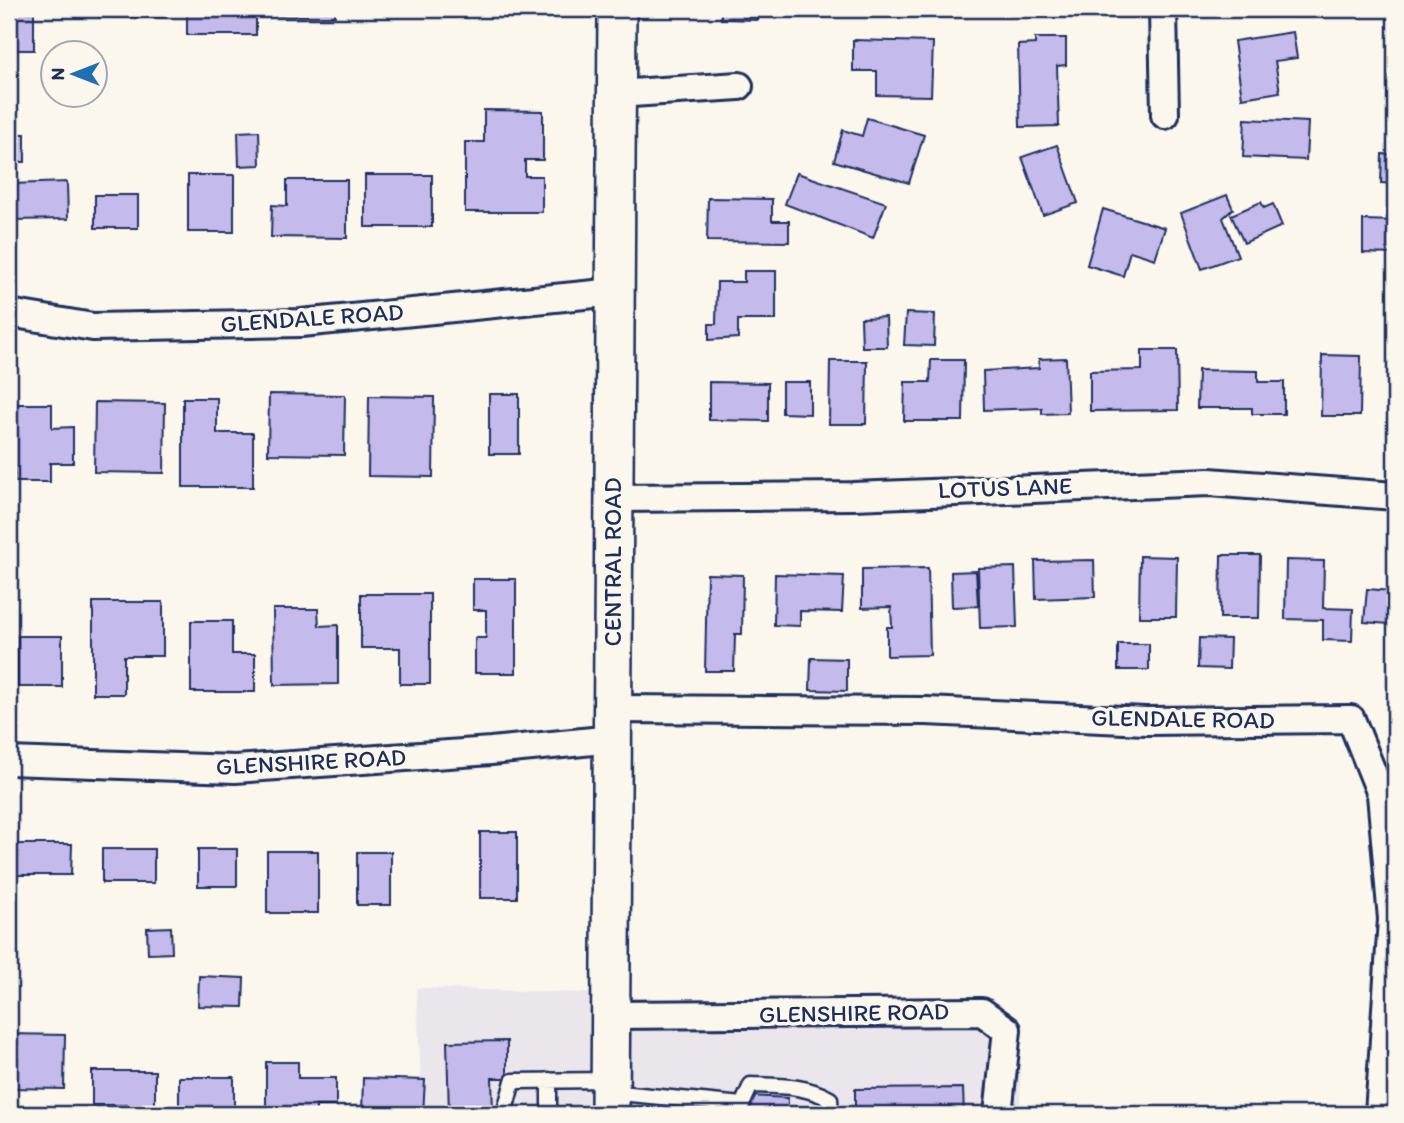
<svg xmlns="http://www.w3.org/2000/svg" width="1404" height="1123" font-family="Itim,sans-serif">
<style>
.built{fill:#ebe5ec}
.building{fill:#c5baec;stroke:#1b2f5e;stroke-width:2}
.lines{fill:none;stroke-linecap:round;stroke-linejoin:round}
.service-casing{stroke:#1b2f5e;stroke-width:19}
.minor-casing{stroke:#1b2f5e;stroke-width:32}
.secondary-casing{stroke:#1b2f5e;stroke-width:42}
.service{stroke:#fbf7ec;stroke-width:14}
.minor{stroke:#fbf7ec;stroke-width:26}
.secondary{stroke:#fbf7ec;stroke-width:37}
.labels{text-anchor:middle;stroke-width:7;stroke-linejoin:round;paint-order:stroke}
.street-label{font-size:24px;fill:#1b2f5e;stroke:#fbf7ec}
</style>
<rect width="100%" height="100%" fill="#fbf7ec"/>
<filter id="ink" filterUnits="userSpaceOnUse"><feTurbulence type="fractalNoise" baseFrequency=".0143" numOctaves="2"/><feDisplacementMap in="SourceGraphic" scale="14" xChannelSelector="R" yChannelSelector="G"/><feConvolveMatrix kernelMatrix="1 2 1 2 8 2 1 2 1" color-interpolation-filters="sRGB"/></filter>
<g filter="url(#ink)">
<!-- built -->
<path class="built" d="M416 988 583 993 684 1001H991L1021 1024 1020 1114H423Z"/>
<!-- building -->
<path class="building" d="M98 9H167V17H98Z
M187 9H256V35H187Z
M275 9H335V16H275Z
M721 9H758V20L721 19Z
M9 12H34V50H9Z
M1293 32 1297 58 1275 61 1280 92 1242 98 1234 41Z
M1035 38H1066V65L1057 66 1059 126 1020 127 1018 45 1035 44Z
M853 40 933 42 931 96 877 95V71H853Z
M1389 77H1395V109H1389Z
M484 110 543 111V160H525V176H542V212H465V142H484Z
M867 118 924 135 909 183 834 161 843 130 862 136Z
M1245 119 1308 122 1306 160 1243 157Z
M259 131 260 165 239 166 238 132Z
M9 134H25V162H9Z
M1057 145 1078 203 1043 215 1022 157Z
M1382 154 1395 155V184L1381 183Z
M797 173 886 203 873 238 785 204Z
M188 175H234V232H188Z
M365 175H432V227H365Z
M287 180H347V238L271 237 272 205 287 206Z
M67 182 68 219 12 220V184Z
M95 195H138V228H95Z
M1227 195 1233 209 1223 218 1238 256 1202 269 1181 213Z
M708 198 772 199V221H789V242L707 241Z
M1261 202 1264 208 1273 204 1282 226 1244 243 1231 215Z
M1103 209 1165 228 1155 259 1130 251 1123 276 1087 265Z
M1363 220 1395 221V254L1363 253Z
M744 271H776V320H738V338L709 340V324H716L717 282H744Z
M906 313 935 314 934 346 904 345Z
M886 317 887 347H862L861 318Z
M1142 350H1177L1178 410 1090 411V371L1142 370Z
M1322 355 1361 356 1360 416H1321Z
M1066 358 1068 413 1042 414V408L984 410 983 371 1039 368V359Z
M931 360H964L963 421H904L905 382H930Z
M830 361H867L866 424H829Z
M1198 370 1258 371V382H1284V414H1252V408H1197Z
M709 382 768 383V421L709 420Z
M782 382H810V414L782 413Z
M269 394 345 395 344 455 268 454Z
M489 394H519V454H489Z
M369 396 434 397 433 477 368 476Z
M183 398H217V433H253V487H183Z
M95 402 165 403 164 473 94 472Z
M14 404H52V428L73 427V463H50V482H15Z
M1221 555H1260L1259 618H1220Z
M1140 556 1177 557 1176 617H1139Z
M1094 560 1095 597 1036 599 1035 561Z
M1286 560 1324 561 1323 608 1353 609 1352 641 1323 640V620L1285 619Z
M1015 567 1017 627 980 628 978 568Z
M928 568 930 655 887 656V627H892L891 607 862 608V569Z
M976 571 978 606 952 607 951 572Z
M707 574 743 575 742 634H735L734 671H705Z
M775 574 844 576 842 612 800 611V626L774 625Z
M473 579H516V673H475V638H486V610H473Z
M1367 589 1392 591 1389 624 1364 622Z
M361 594H430V684H400V648H361Z
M93 602H163V656H124V694H93Z
M273 609H318L319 626 338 625V684L274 685Z
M191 621H232V654H255V692H191Z
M18 636H62V687H18Z
M1199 638 1230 639 1229 669 1198 668Z
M1118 644H1149V670H1118Z
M811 658 847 659V691L810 690Z
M480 832H517V898H480Z
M16 844H72L71 875H16Z
M102 849H154V883H102Z
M198 849H237V886H198Z
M267 851H318V913H267Z
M357 852H391V905H357Z
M171 927 172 953 148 954 147 928Z
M199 976 244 978 243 1007 198 1006Z
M9 1034 65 1035 64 1089 9 1088Z
M507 1041V1078H492L493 1114H449L447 1042Z
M266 1062H298V1078H336V1106H316V1114H266Z
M92 1071H155V1105H92Z
M179 1077H234V1114H179Z
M363 1078 425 1080 423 1114 362 1112Z
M963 1088 964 1114H855V1089Z
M750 1096 788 1098 787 1114H749Z"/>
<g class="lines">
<defs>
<path id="service" d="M610 1092 742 1105 741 1114
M742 1105 751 1085C779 1086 805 1085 830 1099L831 1114
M504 1114 513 1081 609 1080
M549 1114V1080"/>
<path id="minor" d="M1163 9 1165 115
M616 94 739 86
M9 313 93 327 301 323 615 292
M614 498 853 496 1209 482 1395 496
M613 709 926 711 1146 721 1351 719 1381 794 1392 919 1379 1114
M9 761 235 769 491 751 613 739
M611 1015 982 1012 1007 1030 998 1114"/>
<path id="secondary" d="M610 1114 617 9"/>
</defs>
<!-- service casing -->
<use href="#service" class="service-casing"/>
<!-- minor casing -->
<use href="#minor" class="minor-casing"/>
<!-- secondary casing -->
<use href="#secondary" class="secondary-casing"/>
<!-- service -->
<use href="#service" class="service"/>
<!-- minor -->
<use href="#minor" class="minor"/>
<!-- secondary -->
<use href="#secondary" class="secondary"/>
</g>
</g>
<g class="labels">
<!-- street labels -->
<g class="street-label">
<text transform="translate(312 318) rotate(-4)" y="8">GLENDALE ROAD</text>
<text transform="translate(1005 488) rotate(-2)" y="8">LOTUS LANE</text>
<text transform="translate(613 562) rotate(-90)" y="8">CENTRAL ROAD</text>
<text transform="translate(1183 719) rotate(1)" y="8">GLENDALE ROAD</text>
<text transform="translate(311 762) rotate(-3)" y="8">GLENSHIRE ROAD</text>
<text transform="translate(854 1013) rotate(-1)" y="8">GLENSHIRE ROAD</text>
</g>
</g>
<!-- margin -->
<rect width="1404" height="1123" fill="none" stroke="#fbf7ec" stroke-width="35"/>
<rect x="18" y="18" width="1369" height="1088" fill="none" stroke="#1b2f5e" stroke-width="2.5" filter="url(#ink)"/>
<!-- north arrow -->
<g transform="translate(74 74) rotate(270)"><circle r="33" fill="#fbf7ec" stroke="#a1a7b3" stroke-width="2"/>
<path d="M0-5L12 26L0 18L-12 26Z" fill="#1f6fb2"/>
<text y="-10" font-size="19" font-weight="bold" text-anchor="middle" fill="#1b2f5e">N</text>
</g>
</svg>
